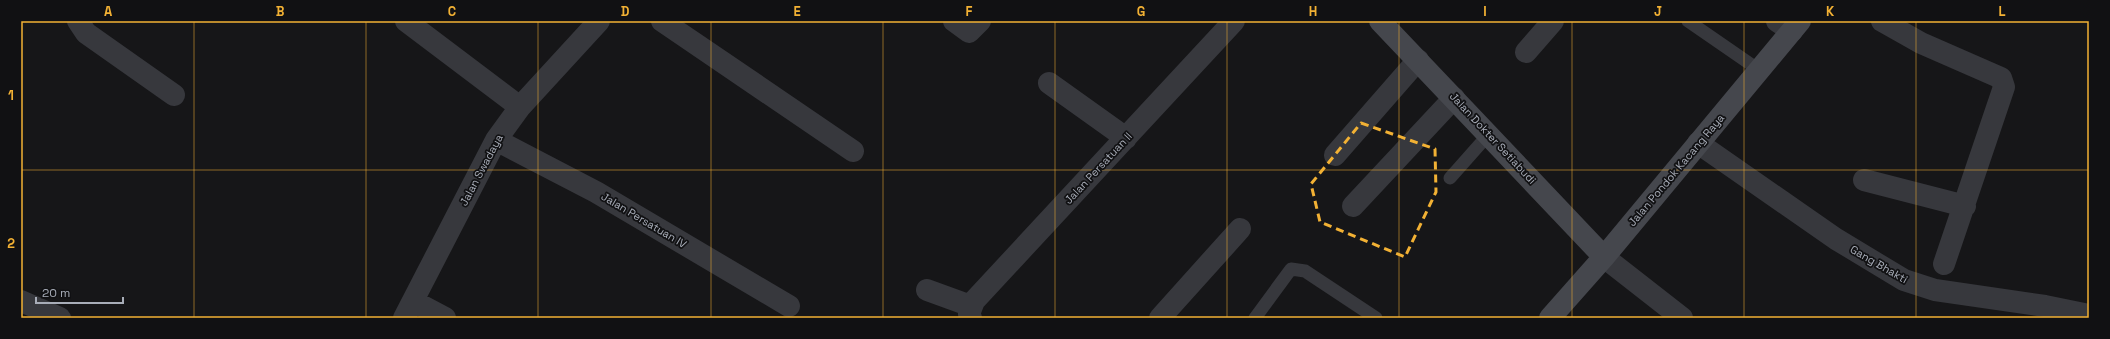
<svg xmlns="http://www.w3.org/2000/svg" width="2110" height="339" font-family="'Space Grotesk',sans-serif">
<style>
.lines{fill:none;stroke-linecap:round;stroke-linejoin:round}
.lane{stroke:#37383d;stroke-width:13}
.street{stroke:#37383d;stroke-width:22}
.secondary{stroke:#45474d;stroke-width:22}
.marked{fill:none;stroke:#f2b134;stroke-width:3;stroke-dasharray:8 5;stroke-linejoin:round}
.grid{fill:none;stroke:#f2b134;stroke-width:1;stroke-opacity:0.55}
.labels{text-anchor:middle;stroke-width:3.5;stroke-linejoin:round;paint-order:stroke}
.street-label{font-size:11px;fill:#a8adb8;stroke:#111113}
.neatline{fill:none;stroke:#f2b134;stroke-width:1.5}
.grid-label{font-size:13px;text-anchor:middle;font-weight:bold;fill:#f2b134}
</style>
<rect width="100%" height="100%" fill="#161618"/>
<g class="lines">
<!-- lane -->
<path class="lane" d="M1688 21 1759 70
M1450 178 1489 134
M1255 318 1291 269 1305 271 1376 318"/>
<!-- street -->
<path class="street" d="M78 21 86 33 174 95
M406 21 520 107
M662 21 853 151
M954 21 969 32 980 21
M1777 21 1792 31
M1882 21 1921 43 2001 78 2004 87 1944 264
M1526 52 1553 21
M1049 83 1126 138
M496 140 596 192 789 306
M1698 143 1836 239 1904 280 1935 290 2045 306 2089 315
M1335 155 1418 60
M1864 180 1965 206
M1353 206 1454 98
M1604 257 1682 318
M927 290 971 306
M21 301 60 318
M413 301 445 318
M404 318 496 140 520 107 599 21
M971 318 969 314 974 301 1234 21
M1160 318 1240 229"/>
<!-- secondary -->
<path class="secondary" d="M1380 21 1604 257
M1550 318 1604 257 1800 21"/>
</g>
<!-- marked area -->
<path class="marked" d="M1361 123 1435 149 1436 192 1405 257 1320 222 1311 184Z"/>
<!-- grid -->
<path class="grid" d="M194 21V318M366 21V318M538 21V318M711 21V318M883 21V318M1055 21V318M1227 21V318M1399 21V318M1572 21V318M1744 21V318M1916 21V318M21 170H2089"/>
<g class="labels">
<!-- street labels -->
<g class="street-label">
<text transform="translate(1493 138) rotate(47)" y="4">Jalan Dokter Setiabudi</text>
<text transform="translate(1098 168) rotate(-47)" y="4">Jalan Persatuan II</text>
<text transform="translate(481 170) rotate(-62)" y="4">Jalan Swadaya</text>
<text transform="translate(1676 170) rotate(-50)" y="4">Jalan Pondok Kacang Raya</text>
<text transform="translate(644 220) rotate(31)" y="4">Jalan Persatuan IV</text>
<text transform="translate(1879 264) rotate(30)" y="4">Gang Bhakti</text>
</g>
</g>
<!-- border -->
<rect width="2110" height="339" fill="none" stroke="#111113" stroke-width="44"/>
<!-- scale -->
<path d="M36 297v6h87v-6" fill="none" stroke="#a8adb8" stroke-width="2"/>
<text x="42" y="297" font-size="12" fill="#a8adb8" stroke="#111113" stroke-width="3" paint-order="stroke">20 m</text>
<rect x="22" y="22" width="2066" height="295" class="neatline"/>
<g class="grid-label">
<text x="108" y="16">A</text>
<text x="280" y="16">B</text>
<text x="452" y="16">C</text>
<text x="625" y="16">D</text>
<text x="797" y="16">E</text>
<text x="969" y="16">F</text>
<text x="1141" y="16">G</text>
<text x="1313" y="16">H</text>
<text x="1485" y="16">I</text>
<text x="1658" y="16">J</text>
<text x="1830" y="16">K</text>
<text x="2002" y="16">L</text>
<text x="11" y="100">1</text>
<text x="11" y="248">2</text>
</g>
</svg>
